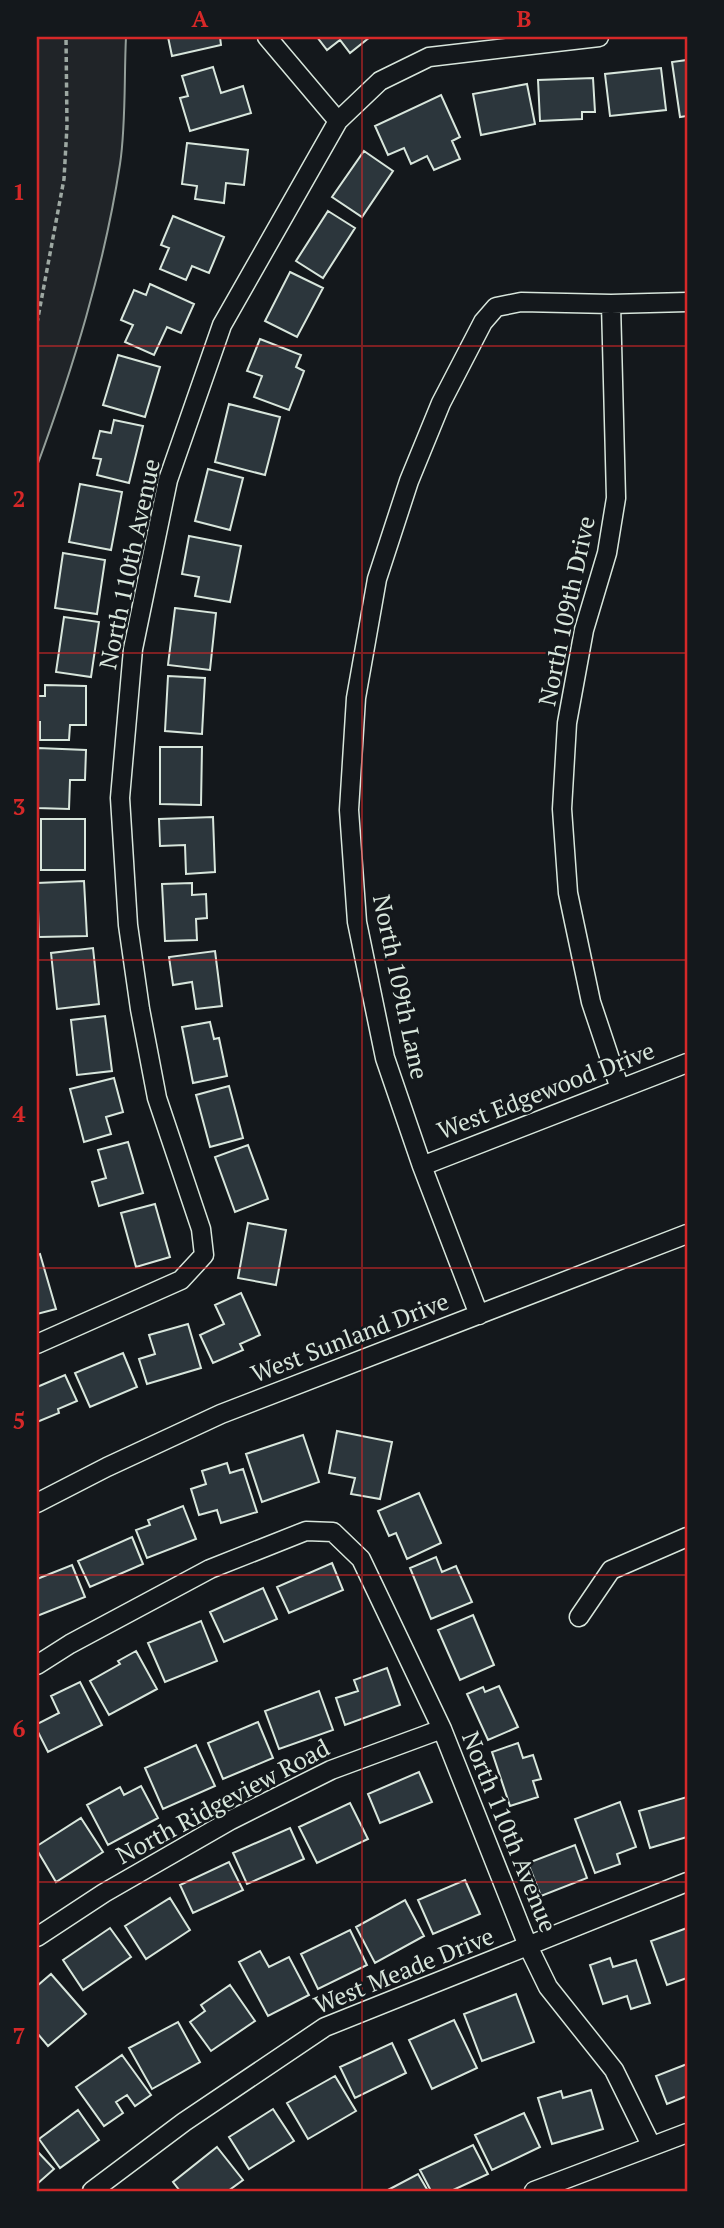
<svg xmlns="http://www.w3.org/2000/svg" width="724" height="2228" font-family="'PT Serif',serif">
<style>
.green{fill:#202428;stroke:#939e99;stroke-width:2}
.building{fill:#2c363c;stroke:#d8e6dc;stroke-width:2}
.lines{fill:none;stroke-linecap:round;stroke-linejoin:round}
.minor-casing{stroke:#d8e6dc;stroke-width:21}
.path{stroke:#9da8a2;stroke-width:3.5;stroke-dasharray:5 3.5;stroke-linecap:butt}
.minor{stroke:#14181c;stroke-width:18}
.grid{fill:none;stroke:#d62828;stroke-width:2;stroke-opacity:0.55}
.labels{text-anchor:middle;stroke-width:5;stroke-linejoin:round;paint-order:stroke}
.street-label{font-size:24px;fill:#d8e6dc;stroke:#14181c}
.neatline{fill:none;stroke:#d62828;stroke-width:2.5}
.grid-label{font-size:23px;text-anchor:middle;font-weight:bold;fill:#d62828}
</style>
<rect width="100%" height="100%" fill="#14181c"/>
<!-- green -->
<path class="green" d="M37 37H126C124 77 126 125 120 164 104 268 73 368 37 466Z"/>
<!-- building -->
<path class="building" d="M168 37H220L221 45 172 56Z
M317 37H370L350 53 340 40 327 50Z
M687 60V116L680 117 672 62Z
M213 67 221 93 243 86 251 113 190 131 180 98 188 96 182 76Z
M661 68 666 110 610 116 605 74Z
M593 78 595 112H582V119L540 121 538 80Z
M527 84 535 124 481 135 473 94Z
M441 95 460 137 452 141 460 159 434 170 427 156 411 164 404 148 388 155 375 126Z
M187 143 248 150 244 185 226 183 224 203 195 199 197 186 182 184Z
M364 151 393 171 362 217 332 197Z
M328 211 355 228 323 278 296 261Z
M173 216 224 237 209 273 192 266 186 280 160 269 169 248 161 245Z
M290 272 323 288 297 337 265 321Z
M150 284 194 304 181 333 167 327 154 355 125 342 133 325 121 320 134 290 146 295Z
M260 339 301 355 296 367 304 371 289 410 254 397 262 376 247 371Z
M118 355 160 367 145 417 103 405Z
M229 404 280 417 265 475 215 462Z
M114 420 143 426 129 483 97 475 101 459 93 458 100 431 111 433Z
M208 469 243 478 230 530 195 521Z
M80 484 122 492 111 550 69 542Z
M189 536 241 546 230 602 195 596 199 577 182 574Z
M63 553 105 560 97 614 55 608Z
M175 608 216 613 210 670 168 665Z
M64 617 99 622 91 677 56 672Z
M168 676 205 678 202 734 165 731Z
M45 685 86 686V725H70L69 740H40V722H37V696H45Z
M160 747H202L201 805 160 804Z
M38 748 86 750 85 780H70L69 809 37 808Z
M213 817 215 872 186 874 185 845 160 846 159 819Z
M41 819H85V870H41Z
M84 881 87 936 39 937 37 883Z
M192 883V895L206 894 207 918 196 919 197 940 165 941 162 884Z
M93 948 99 1004 57 1009 51 953Z
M215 951 222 1006 196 1009 192 982 173 985 169 957Z
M105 1016 112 1071 77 1075 71 1020Z
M210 1022 214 1039 219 1038 227 1076 193 1083 182 1027Z
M114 1078 123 1112 106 1117 111 1134 84 1142 70 1089Z
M229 1086 243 1138 210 1147 196 1095Z
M128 1142 143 1193 99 1206 92 1182 106 1178 98 1150Z
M248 1145 268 1199 235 1212 215 1157Z
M155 1204 170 1257 136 1267 121 1213Z
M248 1223 286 1230 276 1285 238 1278Z
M40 1254 56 1309 37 1314V1255Z
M241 1293 260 1335 240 1344 243 1350 213 1363 200 1335 224 1324 215 1305Z
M188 1324 201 1368 147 1384 139 1359 155 1354 149 1335Z
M123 1353 137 1387 90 1407 75 1373Z
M65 1375 77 1401 58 1409 59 1413 37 1422V1387Z
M337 1431 392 1442 380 1499 351 1494 355 1478 329 1473Z
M303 1435 319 1482 262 1502 246 1454Z
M227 1463 230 1473 243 1469 257 1512 221 1523 217 1510 199 1515 191 1489 206 1484 202 1471Z
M419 1493 441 1543 407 1559 396 1533 389 1536 378 1511Z
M183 1506 196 1539 147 1558 136 1530 150 1525 148 1520Z
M132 1537 143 1564 90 1587 78 1561Z
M436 1557 442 1572 456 1566 472 1602 431 1619 410 1568Z
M332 1563 343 1590 289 1613 277 1587Z
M72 1565 85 1597 37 1616V1579Z
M263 1588 277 1619 224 1642 210 1612Z
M473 1615 494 1665 460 1680 438 1630Z
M201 1621 217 1661 165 1682 148 1643Z
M136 1651 157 1689 109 1715 90 1681 120 1664 118 1661Z
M387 1668 400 1705 345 1725 336 1698 358 1691 354 1680Z
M80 1682 102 1725 48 1752 37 1730V1724L59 1713 51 1696Z
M499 1686 518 1727 488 1740 467 1694 483 1687 485 1692Z
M319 1691 333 1730 279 1749 265 1711Z
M258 1722 273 1758 223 1779 208 1743Z
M518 1743 523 1758 533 1755 541 1779 533 1781 538 1797 510 1806 492 1752Z
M196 1745 215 1786 163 1809 145 1768Z
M419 1772 432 1802 380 1823 368 1794Z
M141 1786 158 1818 108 1845 87 1805 120 1787 124 1795Z
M687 1797V1837L650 1848 639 1811Z
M620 1802 636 1847 617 1854 620 1864 595 1873 575 1819Z
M350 1803 368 1839 317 1863 299 1827Z
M81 1818 103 1852 56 1882 37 1850V1846Z
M290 1828 304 1859 247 1884 233 1853Z
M575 1845 587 1878 541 1896 528 1863Z
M229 1862 243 1890 193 1913 180 1885Z
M465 1880 480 1914 433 1934 418 1900Z
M170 1898 190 1930 146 1959 125 1926Z
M405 1900 424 1936 375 1963 356 1927Z
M110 1928 131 1957 83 1990 63 1960Z
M687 1928V1978L667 1985 651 1941Z
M350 1930 367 1965 318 1989 301 1954Z
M260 1951 269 1967 289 1957 309 1995 268 2016 239 1962Z
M610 1958 613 1967 636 1960 650 2003 631 2009 627 1996 603 2004 590 1965Z
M51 1974 86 2014 48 2046 37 2033V1986Z
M230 1985 255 2021 211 2051 190 2022 205 2011 201 2005Z
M516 1994 534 2042 482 2061 464 2014Z
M454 2020 477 2068 432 2089 409 2040Z
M178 2022 200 2062 152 2089 129 2048Z
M392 2043 406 2073 355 2098 340 2067Z
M122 2055 151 2095 135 2106 127 2095 116 2102 123 2113 104 2126 76 2087Z
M687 2064V2096L667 2104 656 2076Z
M335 2076 356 2111 308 2139 287 2103Z
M591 2090 603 2129 552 2144 538 2098 561 2091 563 2098Z
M273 2109 294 2141 249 2169 229 2137Z
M78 2110 99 2140 60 2168 39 2139Z
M524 2113 540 2147 492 2170 475 2135Z
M473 2145 488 2174 451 2191H431L420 2170Z
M217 2147 243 2180 228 2191H180L173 2182Z
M37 2151 54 2169 37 2184Z
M418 2174 428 2191H386Z"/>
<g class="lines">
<defs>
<path id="minor" d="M267 37 338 121
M611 304 616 498 607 553 584 630 567 723 562 809 568 893 591 1002 620 1089
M422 1166 687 1063
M479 1315 422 1166 385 1058 357 922 349 810 356 698 377 579 409 481 441 403 483 322 496 307 521 302 611 304 687 302
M37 1344 181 1280 204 1255 201 1229 157 1098 140 1009 128 925 120 798 133 649 168 480 222 325 338 121 380 81 429 57 599 37
M37 1503 107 1467 221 1414 687 1234
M579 1617 611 1570 687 1537
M37 1665 70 1644 210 1569 306 1531 333 1532 361 1559 442 1729 528 1946 548 1987 614 2070 651 2145
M37 1937 104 1893 231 1820 331 1770 442 1729
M92 2191 184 2122 325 2027 687 1882
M534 2191 687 2133"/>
</defs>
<!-- minor casing -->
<use href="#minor" class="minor-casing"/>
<!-- path -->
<path class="path" d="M37 323 64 179 67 126 66 37"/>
<!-- minor -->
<use href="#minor" class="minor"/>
</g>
<!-- grid -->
<path class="grid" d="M362 37V2191M37 346H687M37 653H687M37 960H687M37 1268H687M37 1575H687M37 1882H687"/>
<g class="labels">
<!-- street labels -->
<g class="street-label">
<text transform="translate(130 564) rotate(-78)" y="8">North 110th Avenue</text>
<text transform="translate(567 611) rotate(-78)" y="8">North 109th Drive</text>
<text transform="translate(400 987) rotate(78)" y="8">North 109th Lane</text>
<text transform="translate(546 1091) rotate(-21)" y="8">West Edgewood Drive</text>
<text transform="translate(350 1338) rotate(-21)" y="8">West Sunland Drive</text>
<text transform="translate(223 1802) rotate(-28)" y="8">North Ridgeview Road</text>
<text transform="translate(509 1832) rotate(68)" y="8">North 110th Avenue</text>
<text transform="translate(404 1971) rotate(-22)" y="8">West Meade Drive</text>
</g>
</g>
<!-- border -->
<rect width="724" height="2228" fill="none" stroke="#14181c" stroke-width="77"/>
<rect x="38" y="38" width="648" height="2152" class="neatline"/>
<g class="grid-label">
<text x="200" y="27">A</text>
<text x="524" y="27">B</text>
<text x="19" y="200">1</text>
<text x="19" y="507">2</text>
<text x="19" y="815">3</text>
<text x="19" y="1122">4</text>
<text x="19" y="1429">5</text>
<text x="19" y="1737">6</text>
<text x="19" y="2044">7</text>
</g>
</svg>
